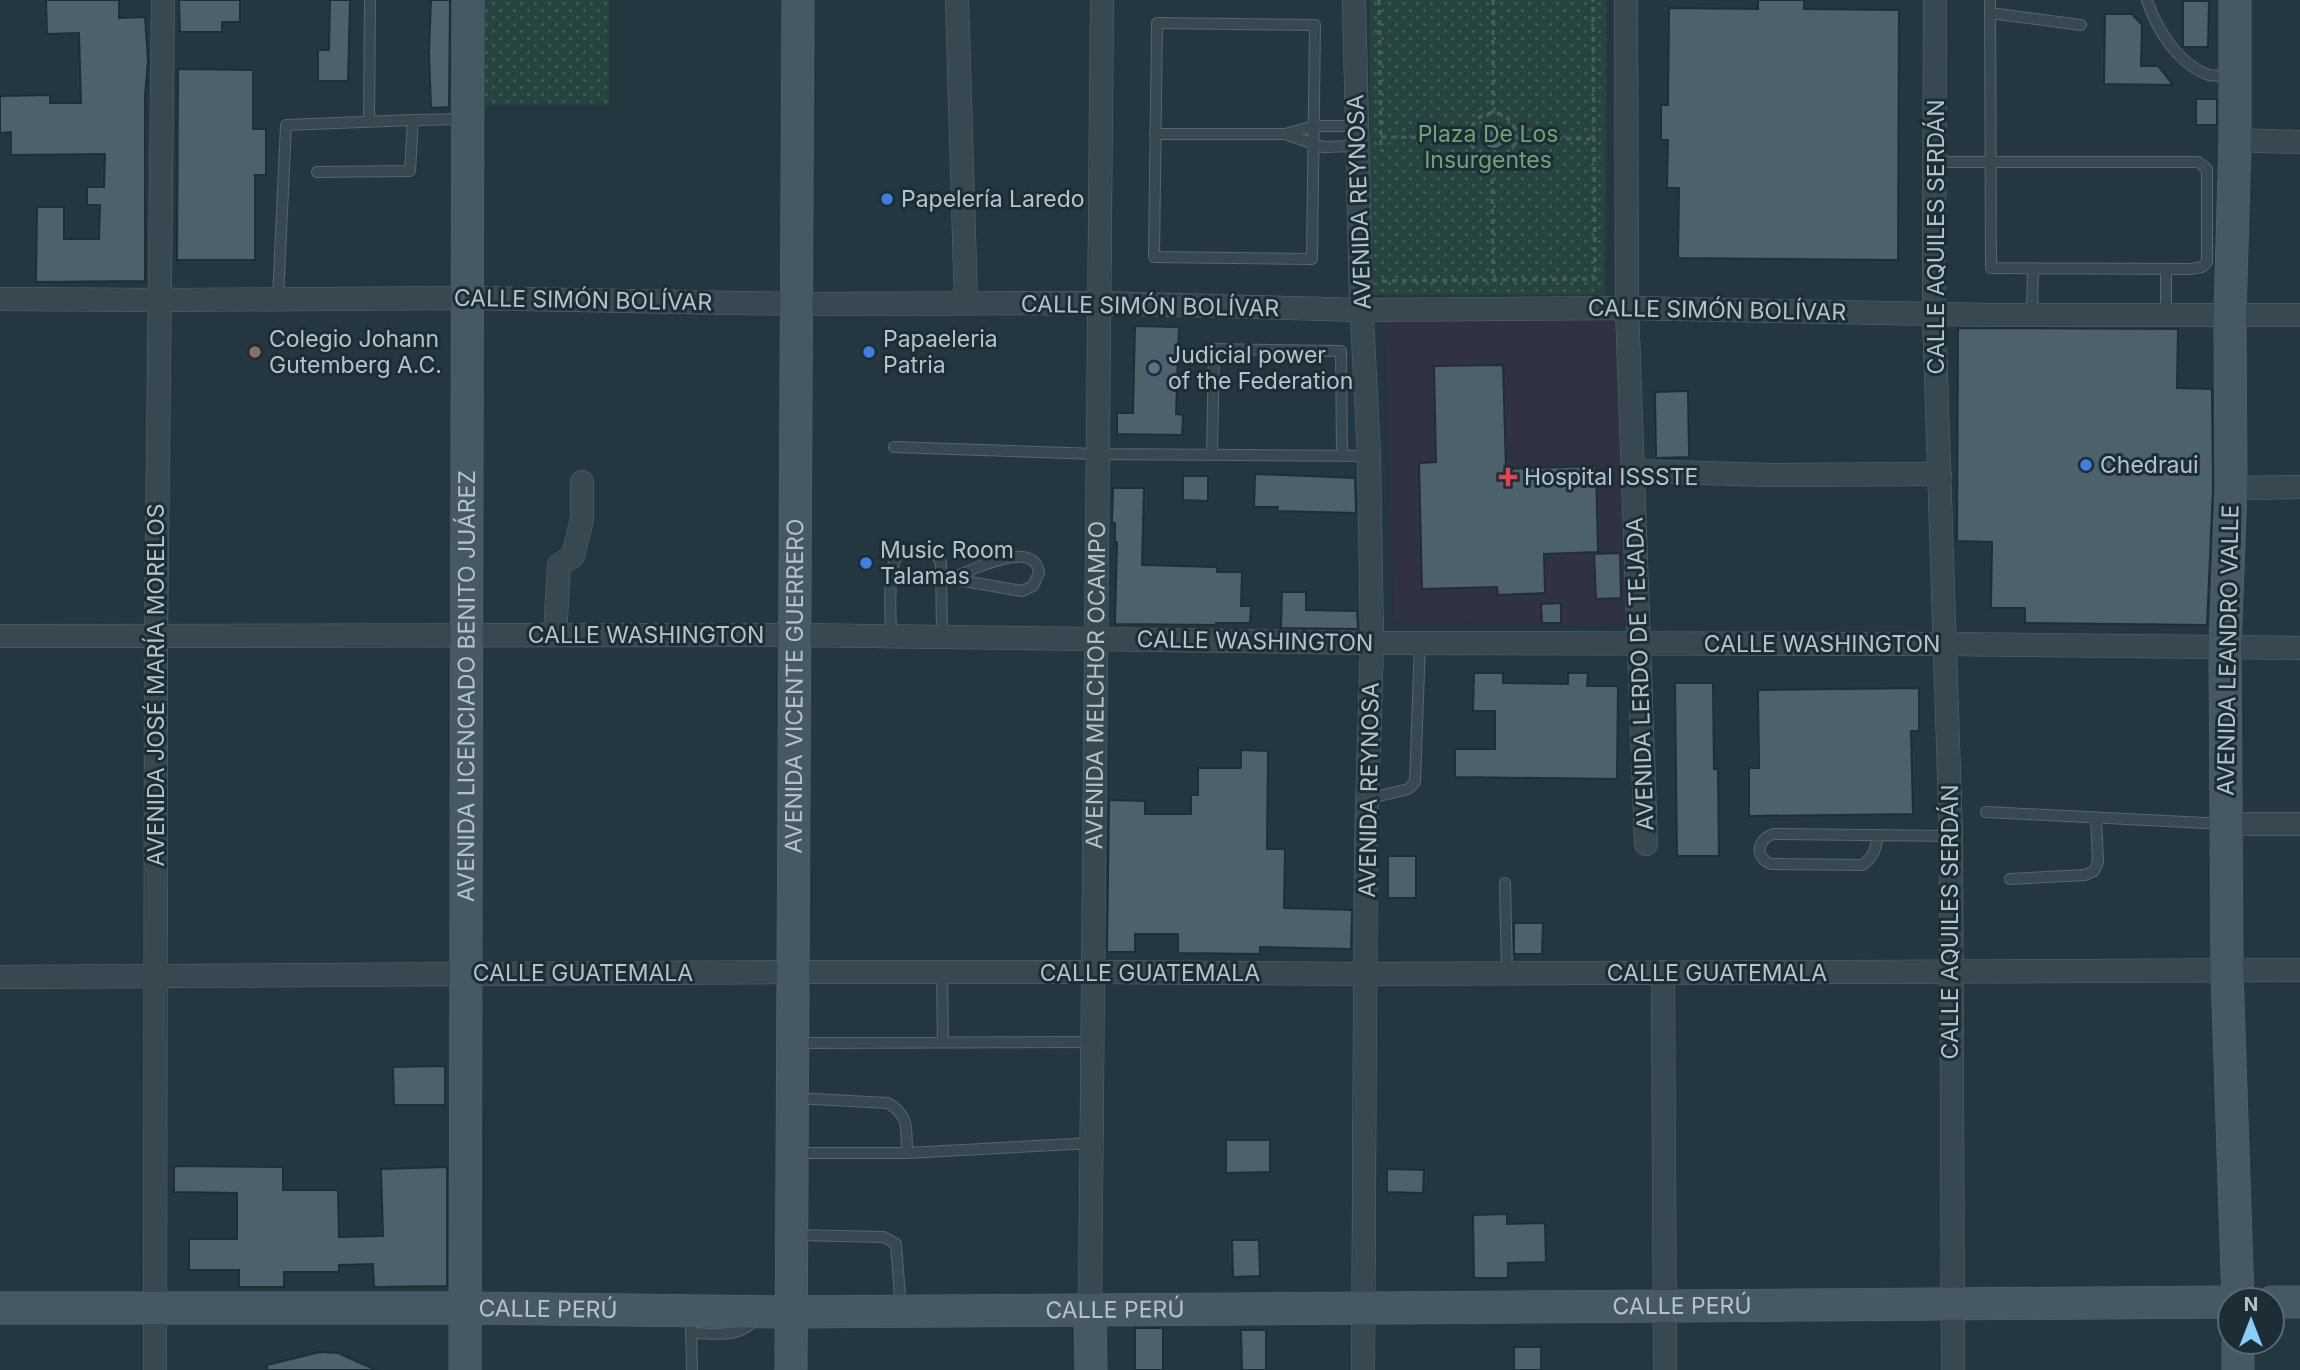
<svg xmlns="http://www.w3.org/2000/svg" width="2300" height="1370" font-family="Inter,sans-serif">
<style>
.medical{fill:#303241}
.park{fill:url(#park-dots)}
.building{fill:#4d616c;stroke:#1f2f37;stroke-width:2}
.lines{fill:none;stroke-linecap:round;stroke-linejoin:round}
.lane-casing{stroke:#56656e;stroke-width:12}
.street-casing{stroke:#56656e;stroke-width:24}
.secondary-casing{stroke:#56656e;stroke-width:33}
.path{stroke:#465f5c;stroke-width:3.5;stroke-dasharray:5 5;stroke-linecap:butt}
.lane{stroke:#384850;stroke-width:10}
.street{stroke:#384850;stroke-width:23}
.secondary{stroke:#465863;stroke-width:32}
.shop-dot{fill:#3f7fe0;stroke:#1d2d35;stroke-width:2.5}
.education-dot{fill:#8d6e63;stroke:#1d2d35;stroke-width:2.5}
.service-dot{fill:#5c6f8a;stroke:#1d2d35;stroke-width:2.5}
.health-dot{fill:#e0444e;stroke:#1d2d35;stroke-width:2.5}
.labels{text-anchor:middle;stroke-width:6;stroke-linejoin:round;paint-order:stroke}
.park-label{font-size:23px;fill:#71a272;stroke:#1d2d35}
.poi-label{font-size:23px;fill:#b4c2cb;stroke:#1d2d35;text-anchor:start}
.street-label{font-size:23px;fill:#b4c2cb;stroke:#1d2d35}
</style>
<defs>
<pattern id="park-dots" width="8" height="8" patternUnits="userSpaceOnUse" patternTransform="scale(1.75)"><rect width="8" height="8" fill="#27433f"/><path d="M2 2h.1M6 6h.1" fill="none" stroke="#445c59" stroke-width="1.8" stroke-linecap="round"/></pattern>
</defs>
<rect width="100%" height="100%" fill="#243740"/>
<!-- medical -->
<path class="medical" d="M1384 320 1616 322 1621 326 1630 625 1394 622Z"/>
<!-- park -->
<path class="park" d="M480 0H609V105H480Z
M1370 0H1606L1605 295H1370Z"/>
<!-- building -->
<path class="building" d="M46 0H119V18L145 17 148 61 145 95V281L36 282 37 207H64V239H99L100 205H87V187H104L105 154 11 155V132L0 133V96L50 95V103H81L79 33 47 34Z
M179 0H240V22H222V32H180Z
M330 0H350L348 81H318V50H329Z
M431 0H450L449 107 431 108 429 53Z
M1758 0H1804V9L1899 10 1898 260 1678 258 1679 188H1667L1668 140H1661V105H1668L1669 8 1758 9Z
M2183 1H2209L2208 47H2183Z
M2105 14H2132L2142 25 2141 66H2158L2173 85 2104 84Z
M178 69 253 70V129H266V175H255V260H177Z
M2196 99H2217V125H2196Z
M1481 136a13 13 0 1 1 26 0a13 13 0 1 1-26 0Z
M1135 326 1179 327 1176 414 1183 415 1182 435 1117 434V413H1133Z
M1958 328 2178 329 2177 388 2212 389 2213 488 2207 625 2025 623V608H1991L1992 542 1957 541Z
M1503 365 1506 469 1596 466 1598 552 1544 554 1545 593 1498 595 1497 587 1422 589 1419 463 1436 462 1434 366Z
M1688 391 1689 457 1656 458 1655 392Z
M1255 474 1355 478 1356 513 1277 511 1278 507H1254Z
M1183 476H1208V501L1183 500Z
M1113 488H1144L1142 565 1217 567V572H1242L1241 606H1251L1250 623H1216V625L1115 624 1117 542H1115V523H1112Z
M1620 553 1621 598 1596 599 1594 554Z
M1282 592H1306V610L1357 611 1358 629 1281 628Z
M1561 603V623H1542L1541 604Z
M1474 673H1503V683L1568 684V673H1588L1587 686H1618L1617 779 1455 777V749H1495V711H1473Z
M1675 683H1713L1714 769H1718L1719 856H1677Z
M1919 688V731H1911L1913 814 1749 816V768H1759L1758 690Z
M1241 750 1268 751 1267 849H1285L1284 908 1352 910 1351 949 1260 947V954L1178 953V934H1135V952H1107L1109 800 1145 801V814H1191V795H1198V768H1241Z
M1388 856H1416V898H1388Z
M1514 923H1543L1542 954H1514Z
M445 1066V1105H394L393 1067Z
M1226 1140H1270V1172L1226 1173Z
M174 1166 283 1167V1190H338L339 1237 383 1236 381 1169 447 1167V1286L374 1287 373 1264 339 1265V1272H284V1287H239V1270H189V1239H237V1193L174 1192Z
M1387 1169 1424 1170 1423 1193 1387 1192Z
M1507 1214V1224L1545 1223 1546 1262 1508 1263V1278H1474L1473 1215Z
M1232 1240H1259L1260 1276 1233 1277Z
M1135 1328H1163V1370H1135Z
M1241 1330H1266V1370H1242Z
M1514 1347H1541V1370H1514Z
M320 1352 338 1353 376 1370H267V1365Z"/>
<g class="lines">
<defs>
<path id="lane" d="M2147 0C2157 30 2178 64 2209 75 2216 77 2225 75 2232 75
M1990 13 2081 25
M1157 23 1315 25 1312 259 1154 257Z
M413 120 467 119
M369 122 370 0
M1155 134H1285L1314 126H1356
M1285 134 1323 147 1357 146
M1935 162H2198L2207 169V262L2202 267 2191 269 1991 268 1990 0
M278 299 286 125 413 120 410 171 317 172
M2032 315 2033 268
M2166 315V269
M894 447 1098 454 1369 456
M1212 455 1214 349 1341 351 1342 456
M941 577 1022 591 1033 586 1039 573C1038 570 1038 566 1035 563 1021 545 969 571 952 578
M891 636C891 619 887 569 897 557 906 546 923 551 935 553L941 563 942 637
M1367 799 1408 789 1415 782 1420 643
M1986 812 2225 824
M1878 835C1876 847 1874 858 1862 865L1771 864C1754 857 1757 839 1774 834L1951 836
M2010 879 2085 875 2094 871 2098 862 2096 817
M1505 883 1507 973
M942 972 943 1042
M795 1043 1092 1042
M795 1098 888 1103C910 1116 906 1130 907 1153
M795 1153H907L1092 1143
M794 1235 884 1237 896 1244 901 1310
M691 1327 692 1370
M691 1333C714 1333 742 1339 756 1318"/>
<g id="street">
<path d="M957 0 966 303"/>
<path d="M1354 0 1361 298 1369 456 1372 643 1366 843 1363 1370"/>
<path d="M1626 0 1627 308 1646 844"/>
<path d="M1935 0 1934 314 1951 836 1953 1370"/>
<path d="M2235 140 2300 142"/>
<path d="M0 299 160 300 467 298 797 304 1099 303 1362 310 1627 308 1991 315H2300"/>
<path d="M1634 471 1770 475 1940 474"/>
<path d="M2231 488 2300 487"/>
<path d="M555 635 559 565 573 556 582 519V482"/>
<path d="M0 636 795 635 1372 643 1944 644 2300 648"/>
<path d="M2226 824H2300"/>
<path d="M1663 972 1665 1370"/>
<path d="M0 977 793 972H1093L1367 974 2300 970"/>
<path id="s1" d="M1090 1310 1102 0"/>
<path d="M155 1370 156 636 163 0"/>
</g>
<g id="secondary">
<path d="M2235 0V140L2230 315 2231 488 2225 647 2227 971 2238 1300"/>
<path d="M2272 1302H2300"/>
<path id="s2" d="M0 1308H465L791 1312 2230 1302"/>
<path d="M1090 1310 1091 1370"/>
<path d="M2238 1342V1370"/>
<path id="s3" d="M465 1370 468 0"/>
<path id="s4" d="M791 1370 798 0"/>
</g>
</defs>
<!-- lane casing -->
<use href="#lane" class="lane-casing"/>
<!-- street casing -->
<use href="#street" class="street-casing"/>
<!-- secondary casing -->
<use href="#secondary" class="secondary-casing"/>
<!-- path -->
<path class="path" d="M1379 0 1381 151
M1493 0V113
M1470 136a23 23 0 1 1 46 0a23 23 0 1 1-46 0Z
M1381 137 1470 138
M1516 138 1594 139
M1492 159 1493 280
M1382 281 1595 279 1593 0"/>
<!-- lane -->
<use href="#lane" class="lane"/>
<!-- street -->
<use href="#street" class="street"/>
<!-- secondary -->
<use href="#secondary" class="secondary"/>
</g>
<!-- markers -->
<g class="shop-dot">
<circle cx="887" cy="199" r="7"/>
<circle cx="869" cy="352" r="7"/>
<circle cx="2086" cy="465" r="7"/>
<circle cx="866" cy="563" r="7"/>
</g>
<circle class="education-dot" cx="255" cy="352" r="7"/>
<circle class="service-dot" cx="1154" cy="368" r="7"/>
<path class="health-dot" d="M1504.5 466.5h7v7h7v7h-7v7h-7v-7h-7v-7h7z"/>
<g class="labels">
<!-- park labels -->
<g class="park-label">
<text x="1488" y="142">Plaza De Los<tspan x="1488" dy="26">Insurgentes</tspan></text>
</g>
<!-- poi labels -->
<g class="poi-label">
<text x="901" y="207">Papelería Laredo</text>
<text x="269" y="347">Colegio Johann<tspan x="269" dy="26">Gutemberg A.C.</tspan></text>
<text x="883" y="347">Papaeleria<tspan x="883" dy="26">Patria</tspan></text>
<text x="1168" y="363">Judicial power<tspan x="1168" dy="26">of the Federation</tspan></text>
<text x="2100" y="473">Chedraui</text>
<text x="1524" y="485">Hospital ISSSTE</text>
<text x="880" y="558">Music Room<tspan x="880" dy="26">Talamas</tspan></text>
</g>
<!-- street labels -->
<g class="street-label">
<text transform="translate(1359 202) rotate(-92)" y="8">AVENIDA REYNOSA</text>
<text transform="translate(1936 237) rotate(-90)" y="8">CALLE AQUILES SERDÁN</text>
<text transform="translate(583 300) rotate(1)" y="8">CALLE SIMÓN BOLÍVAR</text>
<text transform="translate(1150 306) rotate(1)" y="8">CALLE SIMÓN BOLÍVAR</text>
<text transform="translate(1717 310) rotate(1)" y="8">CALLE SIMÓN BOLÍVAR</text>
<text x="646" y="643">CALLE WASHINGTON</text>
<text transform="translate(1255 641) rotate(1)" y="8">CALLE WASHINGTON</text>
<text x="1822" y="652">CALLE WASHINGTON</text>
<text transform="translate(2228 650) rotate(-89)" y="8">AVENIDA LEANDRO VALLE</text>
<text transform="translate(1640 674) rotate(-92)" y="8">AVENIDA LERDO DE TEJADA</text>
<text transform="translate(156 685) rotate(-90)" y="8">AVENIDA JOSÉ MARÍA MORELOS</text>
<text dy="8" stroke="none"><textPath href="#s3" startOffset="684">AVENIDA LICENCIADO BENITO JUÁREZ</textPath></text>
<text dy="8" stroke="none"><textPath href="#s4" startOffset="684">AVENIDA VICENTE GUERRERO</textPath></text>
<text dy="8" stroke="none"><textPath href="#s1" startOffset="625">AVENIDA MELCHOR OCAMPO</textPath></text>
<text transform="translate(1369 790) rotate(-89)" y="8">AVENIDA REYNOSA</text>
<text transform="translate(1950 922) rotate(-90)" y="8">CALLE AQUILES SERDÁN</text>
<text x="583" y="981">CALLE GUATEMALA</text>
<text x="1150" y="981">CALLE GUATEMALA</text>
<text x="1717" y="981">CALLE GUATEMALA</text>
<text dy="8" stroke="none"><textPath href="#s2" startOffset="1682">CALLE PERÚ</textPath></text>
<text dy="8" stroke="none"><textPath href="#s2" startOffset="548">CALLE PERÚ</textPath></text>
<text dy="8" stroke="none"><textPath href="#s2" startOffset="1115">CALLE PERÚ</textPath></text>
</g>
</g>
<!-- north arrow -->
<g transform="translate(2251 1321)"><circle r="33" fill="#1d2d35" stroke="#596971" stroke-width="2"/>
<path d="M0-5L12 26L0 18L-12 26Z" fill="#88cffc"/>
<text y="-10" font-size="19" font-weight="bold" text-anchor="middle" fill="#b4c2cb">N</text>
</g>
</svg>
